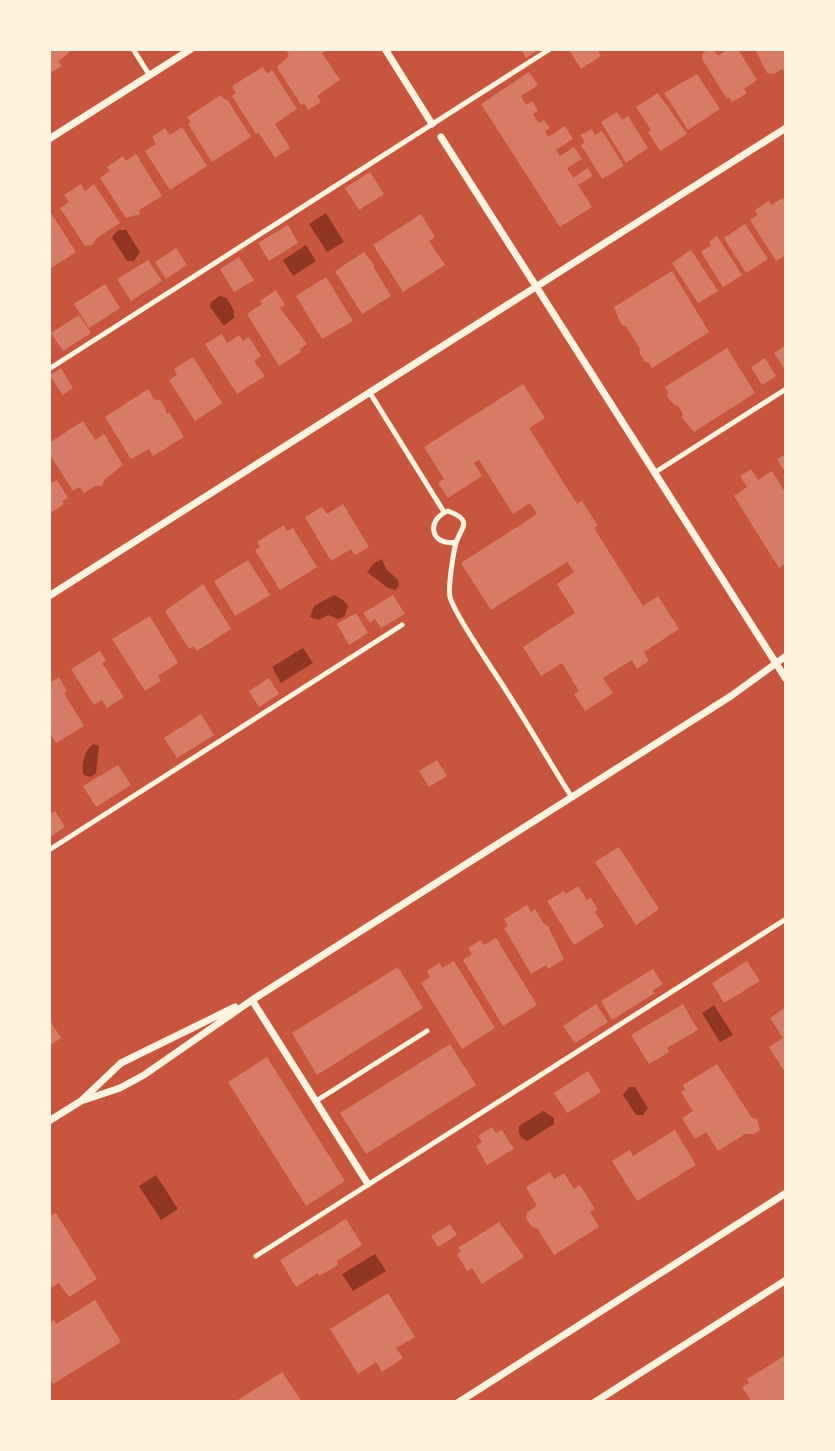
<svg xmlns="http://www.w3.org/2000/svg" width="835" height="1451" font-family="Signika,sans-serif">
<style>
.water{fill:#8f3625}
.building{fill:#d67c66}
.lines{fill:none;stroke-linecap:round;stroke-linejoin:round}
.service{stroke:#fff3e0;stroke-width:5}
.minor{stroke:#fff3e0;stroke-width:7}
</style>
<rect width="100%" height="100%" fill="#c8553d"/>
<!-- water -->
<path class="water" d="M326 213 344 242 327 252 309 224Z
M119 230H126L140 252 134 261H127L112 238 114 234Z
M306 245 316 261 293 276 283 260Z
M220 296 227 298 234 311V318L224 326 210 307 211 302Z
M382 559 386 569 398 580 399 586 395 590 388 588 367 572 374 563Z
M334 595 343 600 348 606 344 617 338 619 328 615 319 620 310 617 314 606Z
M303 648 313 663 281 683 272 667Z
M93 744 99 746 96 773 91 777 84 775C80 766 85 750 93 744Z
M714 1005 733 1035 720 1042 702 1013Z
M629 1087H635L648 1108 643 1115H636L623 1095Z
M543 1111 554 1118V1124L527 1141C520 1138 518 1134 519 1126Z
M156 1175 178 1209 161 1220 139 1186Z
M375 1254 386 1271 353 1291 342 1274Z"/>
<!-- building -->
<path class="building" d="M49 49H67L69 53 58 61 62 66 49 74Z
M292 49H328L322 53 340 80 317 96 321 102 308 110 304 103 301 105 277 67 289 56 287 52Z
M521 49H540L526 58Z
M574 49H597L601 56 581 69 570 52Z
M709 49 714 50 718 56 728 49H738L757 80 744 89 747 93 732 102 729 97 727 99 702 59 703 53Z
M755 49H786V70L784 72 782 69 774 74 767 73Z
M263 67 267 74 272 70 297 109 275 124 290 148 275 158 259 133 256 134 232 96 236 93 232 86Z
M529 72 538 85 521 96 526 105 532 101 538 111 533 114 539 123 544 120 550 128 545 131 548 137 565 126 573 139 556 150 560 156 574 147 582 159 567 168 573 178 588 168 593 176 578 185 592 207 560 227 481 104Z
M697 74 720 109 688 130 664 93Z
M658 93 687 134 660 151 648 132 651 130 636 107Z
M221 95 225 100 227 99 251 137 212 162 188 124 191 122 187 117Z
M617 112 622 120 628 116 648 148 626 163 601 122Z
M182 127 207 166 170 190 145 151 156 144 152 137 165 128 170 135Z
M592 129 595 135 602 131 624 166 602 179 581 145 585 142 580 135Z
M136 154 162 196 139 210 140 214 126 218 100 178 110 171 107 167 123 156 126 161Z
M370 172 384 194 359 210 345 188Z
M81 184 85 191 94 184 120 223 97 238 92 245 85 246 60 208 69 202 64 195Z
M783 198 786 203V255L776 261 750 220 758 215 755 210 769 201 771 205Z
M49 210 76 252 51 268 49 265Z
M421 214 435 237 429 241 445 265 403 292 373 245Z
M745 224 768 259 746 273 724 238Z
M288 225 298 243 269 261 258 243Z
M717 236 742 275 723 287 701 252 711 245 709 242Z
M176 248 187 265 166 279 155 262Z
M691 250 718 291 698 303 672 263Z
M364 252 374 265V268L391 296 362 314 335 271Z
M239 257 254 280 234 292 220 269Z
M148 260 162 281 131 301 117 279Z
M672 271 709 332 652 368 649 363 645 362 640 354V349L626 326 622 325 617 315 614 307Z
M326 277 353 321 322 339 296 296Z
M105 284 120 308 89 328 74 304Z
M276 290 285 305 280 308 307 344 300 349 301 352 279 366 247 314 262 304 260 301Z
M79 315 91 333 63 351 51 333Z
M222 334 227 343 239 335 243 341 249 337 261 356 254 361 265 376 237 394 205 344Z
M786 345V371L774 353Z
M727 348 755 393 694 432 682 418 683 414 678 406 673 404 667 396 668 392 665 387Z
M193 357 222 403 195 421 169 380 177 375 174 369Z
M765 358 776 376 762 385 751 367Z
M61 368 73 388 62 395 50 375Z
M523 384 545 418 529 428 577 504 582 501 598 526 594 528 643 606 658 596 679 629 644 652 649 661 637 669 632 660 603 678 613 693 585 711 574 694 579 691 562 663 541 676 523 647 575 613 557 584 574 572 567 562 491 610 461 563 537 514 530 503 513 514 479 460 474 463 482 476 448 498 438 483 444 479 424 447Z
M148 389 154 399 161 401 166 410V414L169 412 184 437 153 456 149 449 131 459 105 417Z
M83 421 95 440 104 434 123 465 104 480 102 486H95L84 493 80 487 73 491 49 453V443Z
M786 454V473L777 459Z
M751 469 758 480 772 471 786 494V563L779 568 734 496 747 487 740 476Z
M49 478 52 483 57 480 68 498 62 501 64 504 49 514Z
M343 504 369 547 355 555 351 549 331 561 305 517 322 507 327 514Z
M284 525 287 531 293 528 317 567 280 590 255 550 260 547 257 542Z
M248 560 270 595 235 616 214 581Z
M203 584 231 629 197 651 194 646 189 649 165 611Z
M393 595 405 614 381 628 375 619 370 623 363 613Z
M356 613 368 633 349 645 337 624Z
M150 616 178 663 158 676 161 681 145 691 112 639Z
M100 651 106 661 102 663 124 697 107 708 102 700 94 705 71 669Z
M59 677 67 691 64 693 84 726 56 743 49 732V683Z
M269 678 279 694 259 707 249 691Z
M201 714 214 735 177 758 164 738Z
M437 760 447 776 429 787 419 771Z
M118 765 131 785 96 807 83 786Z
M55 811 65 827 49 838V815Z
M619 847 659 909 636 925 595 862Z
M578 886 587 900 591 898 598 910 595 912 604 926 574 945 547 901 564 891 566 894Z
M527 905 531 912 535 909 544 924 548 926 564 959 548 969 546 965 531 974 504 928 508 926 504 919Z
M496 938 537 1005 503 1026 463 960 472 954 468 948 481 940 484 945Z
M454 961 495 1028 462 1049 421 983 430 977 427 971 439 963 442 968Z
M747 961 760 981 724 1003 712 983Z
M398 967 423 1008 317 1075 292 1033Z
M653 969 663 984 653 990 655 993 612 1020 601 1001Z
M596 1004 608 1022 575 1043 563 1026Z
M683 1004 698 1030 667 1048 669 1052 649 1064 631 1035Z
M786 1007V1074L769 1047 783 1038 770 1018Z
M51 1022 61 1038 49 1046V1024Z
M450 1044 476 1085 366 1154 340 1113Z
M267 1057 345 1181 306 1206 228 1082Z
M717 1064 752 1118 757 1119 760 1130 754 1134H745L718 1151 706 1132 695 1139 682 1118 693 1111 681 1092 685 1090 683 1085Z
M588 1071 601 1092 567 1113 554 1093Z
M492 1127 496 1133 502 1130 514 1149 487 1165 476 1146 482 1142 478 1136Z
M675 1130 696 1165 637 1201 612 1161 630 1150 633 1156Z
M550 1172 554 1179 564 1173 574 1189 580 1185 595 1209 590 1212 599 1227 554 1255 537 1228 532 1227 526 1218 527 1212 537 1206 526 1187Z
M56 1213 97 1279 69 1297 59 1283 49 1289V1217Z
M346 1219 362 1245 337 1261 338 1265 319 1276 318 1273 296 1287 280 1260Z
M499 1222 524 1257 482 1284 472 1268 467 1271 457 1254 461 1251 458 1248Z
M450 1224 457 1235 438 1247 431 1236Z
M388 1293 415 1337 396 1348 403 1358 382 1372 376 1362 358 1374 330 1329Z
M95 1300 121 1342 53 1384 49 1377V1323L54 1320 56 1324Z
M786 1355V1402H752L742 1387 749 1383 747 1379Z
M282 1372 302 1402H235Z"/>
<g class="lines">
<!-- service -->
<path class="service" d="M133 49 150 76
M49 369 550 49
M370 393 444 512
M654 473 786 389
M456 542C431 547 425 520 448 511 474 521 461 527 456 543 453 554 448 587 450 597 454 613 484 656 494 672 521 712 545 755 571 796
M49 850 402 625
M316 1101 427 1031
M256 1256 786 919"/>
<!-- minor -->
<path class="minor" d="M385 49 432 124
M441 137 786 679
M49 139 191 49
M49 596 786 128
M252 1000 368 1184
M81 1101 120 1088 144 1075 252 1000 731 696 786 656
M49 1121 81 1101 121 1063 235 1007
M459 1402 786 1193
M595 1402 786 1280"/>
</g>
<!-- border -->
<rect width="835" height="1451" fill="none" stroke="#fff3e0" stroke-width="102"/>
</svg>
